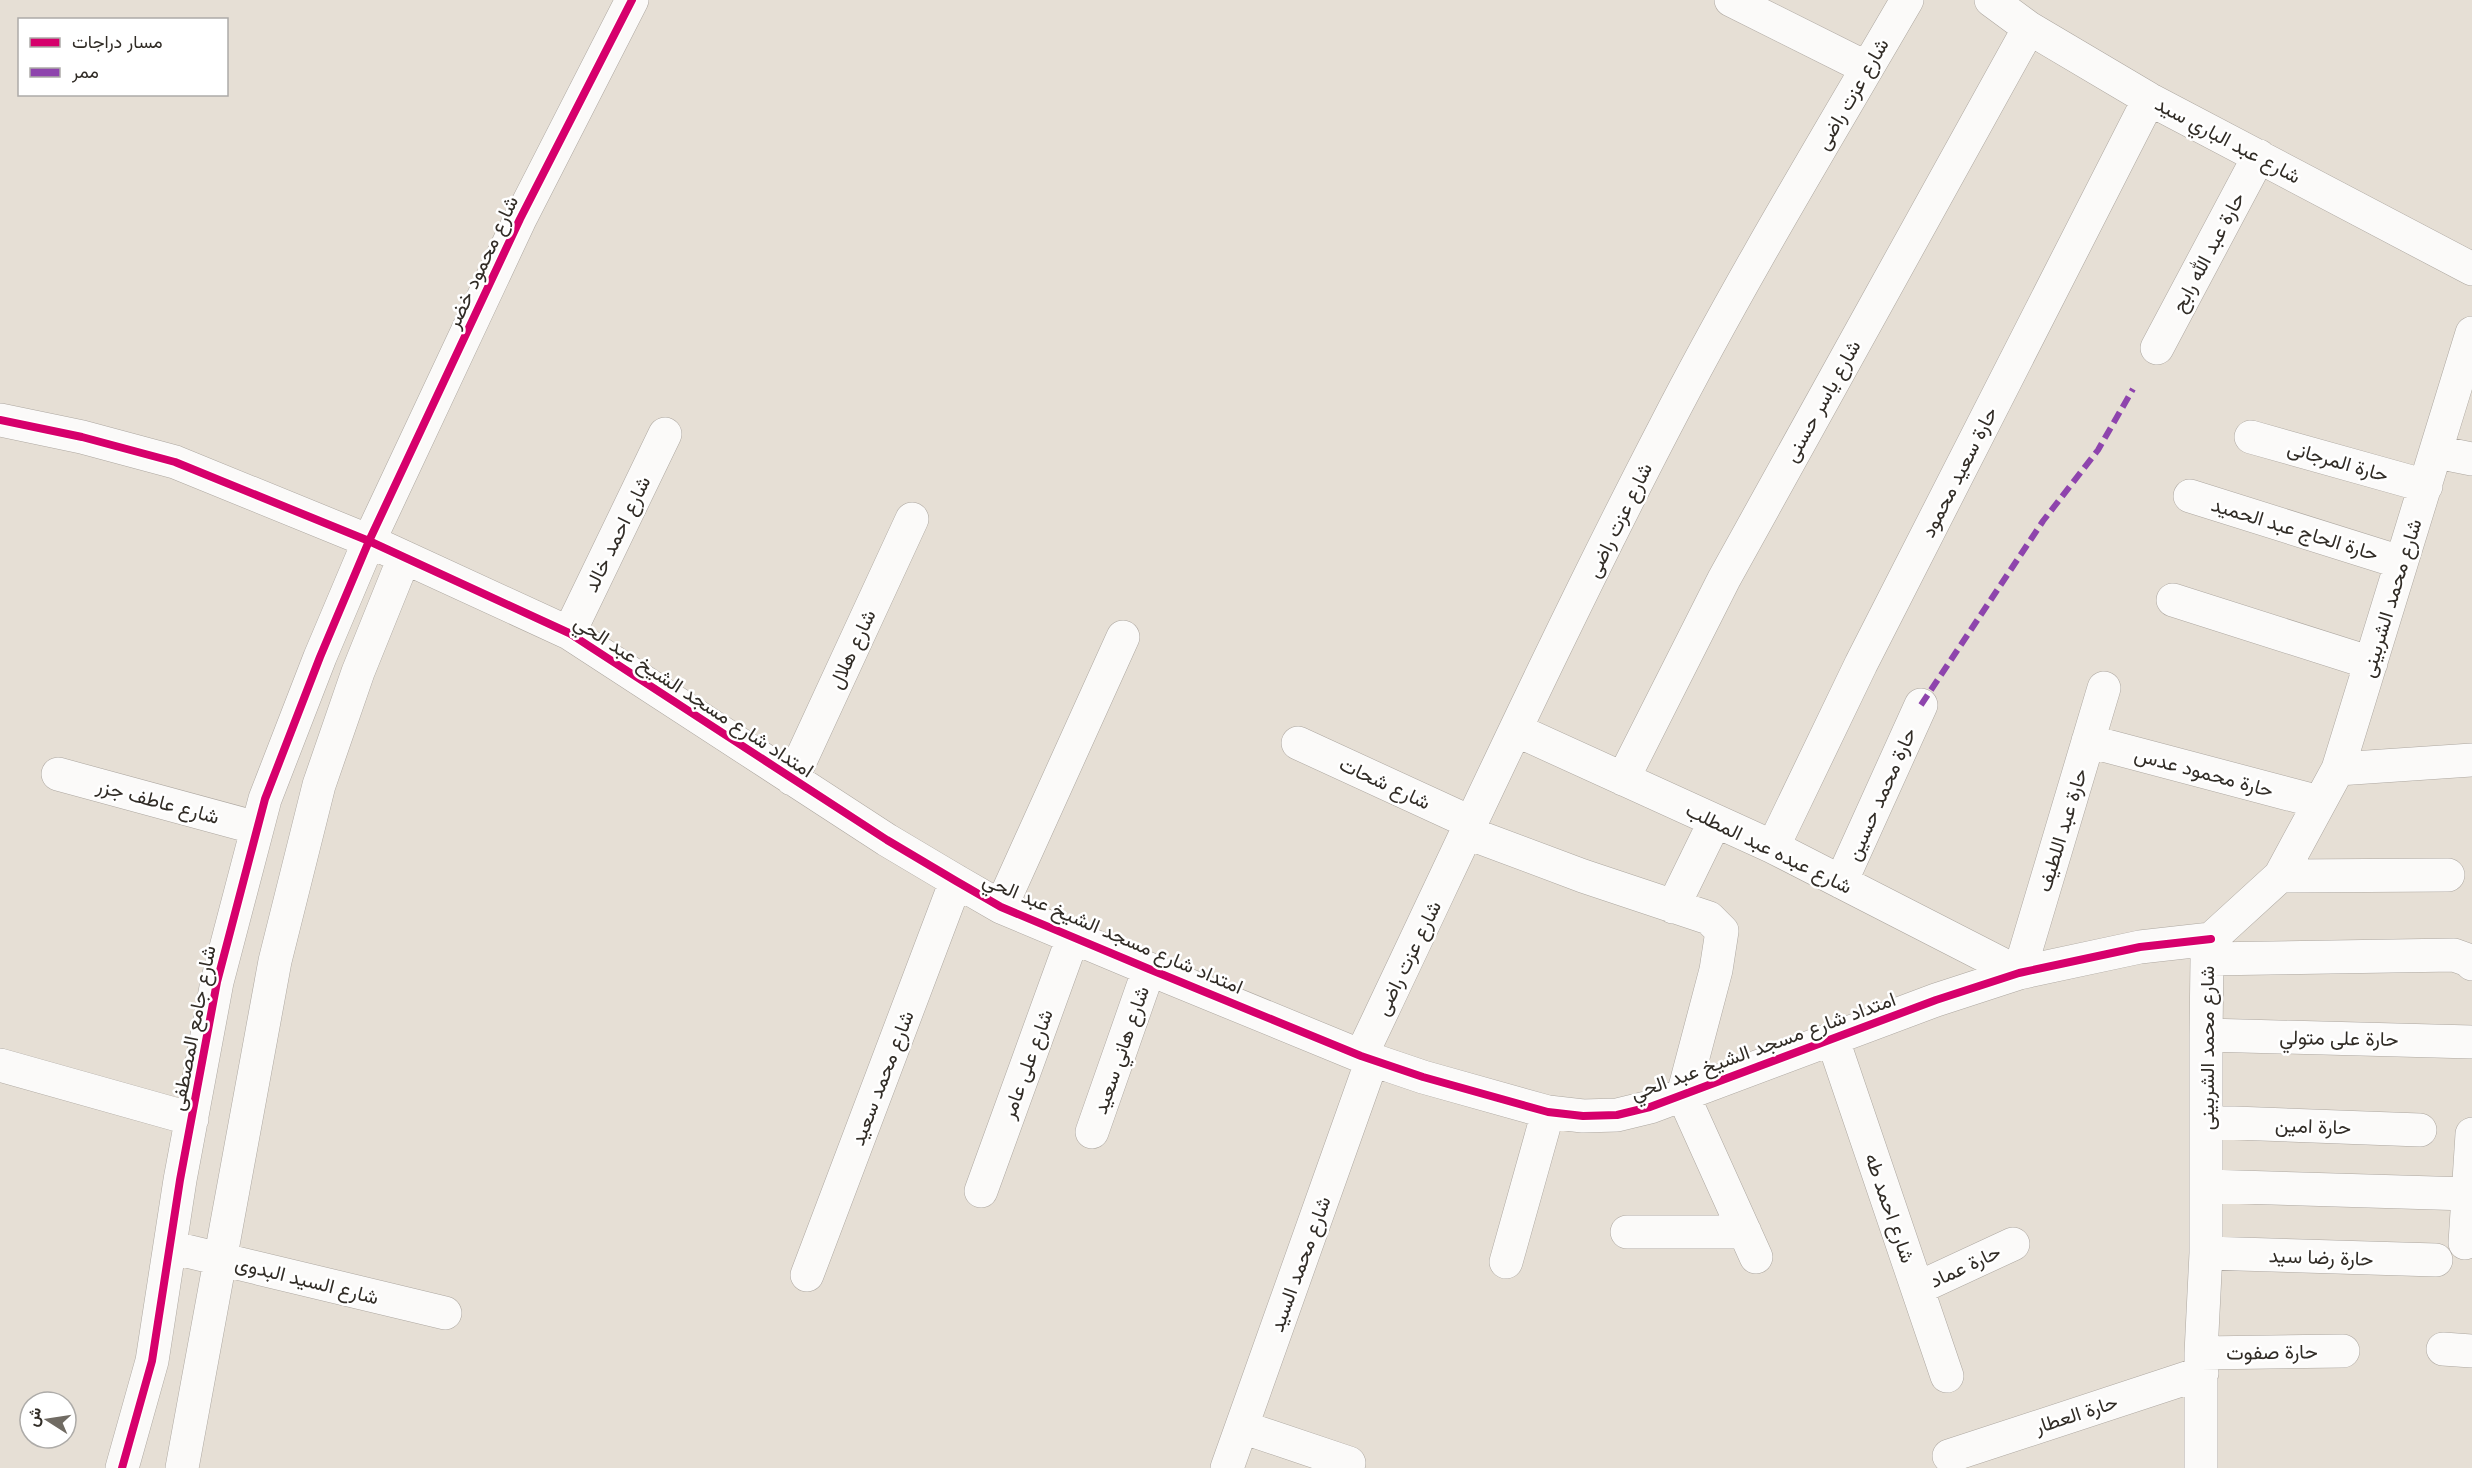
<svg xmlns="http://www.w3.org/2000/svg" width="2472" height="1468" font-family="'PT Sans',Vazirmatn,sans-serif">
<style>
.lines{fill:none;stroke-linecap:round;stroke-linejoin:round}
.street-casing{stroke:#ada7a0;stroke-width:34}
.street{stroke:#fbfaf9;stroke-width:33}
.quiet{stroke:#8e44ad;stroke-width:6;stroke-dasharray:12 6;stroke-linecap:butt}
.cycleway-casing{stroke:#fff;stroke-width:11}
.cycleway{stroke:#d6006c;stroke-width:8}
.labels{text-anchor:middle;stroke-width:5;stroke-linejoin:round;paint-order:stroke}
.street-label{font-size:20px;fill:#312c26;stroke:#fff}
</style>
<rect width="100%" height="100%" fill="#e6dfd5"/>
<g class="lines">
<defs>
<path id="street" d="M1731 0 1867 68
M1991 0 2029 28 2149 99 2472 269
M2157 348 2259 156
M0 420 82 437 175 462 369 541 569 633 887 840 956 881 1001 907 1149 969 1361 1056 1423 1077 1548 1112 1583 1116 1617 1115 1650 1107 1936 1000 2019 973 2140 947 2211 939
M2251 437 2426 486
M2437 452 2472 459
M2190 496 2400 562
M2173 600 2371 663
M569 633 665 434
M1516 730 1773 847 2019 973 2104 688
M2088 741 2319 802
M1298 743 1472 823
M2338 769 2472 760
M58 774 257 828
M792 779 912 519
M1623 779 1724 579 2029 28
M1468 833 1583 876 1709 918 1722 931 1716 970 1683 1095 1756 1257
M1773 847 1861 664 2149 99
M2280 876 2448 875
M1841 882 1921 705
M1001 907 1123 637
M1673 907 1715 821
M2207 959 2454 955 2468 960 2472 964
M2206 1035 2472 1042
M1833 1040 1947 1376
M1361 1056C1461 846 1558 633 1665 427 1740 281 1825 141 1907 0
M0 1065 192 1119
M2207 1122 2420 1130
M1092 1132 1149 969
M2206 1186 2468 1194
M981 1191 1073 937
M1627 1232H1745
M2465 1243 2472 1134
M170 1247 445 1313
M2206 1253 2436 1260
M1506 1262 1548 1112
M807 1275 956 881
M1918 1288 2013 1244
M2443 1349 2472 1351
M2201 1353 2343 1351
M1242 1427 1349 1463
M1949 1456 2202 1373
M122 1468 152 1361 180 1180 217 982 265 799 320 657 369 541 520 219 632 0
M182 1468 275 961 319 785 358 672 404 558
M1227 1468 1372 1060
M2201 1468V1353L2206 1253V1035L2207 959 2211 939 2280 876 2338 769 2472 333"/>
</defs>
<!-- street casing -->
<use href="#street" class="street-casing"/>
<!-- street -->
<use href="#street" class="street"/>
<!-- quiet -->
<path class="quiet" d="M1921 705 2043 521 2098 450 2133 389"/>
<defs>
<path id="cycleway" d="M0 420 82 437 175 462 369 541 569 633 887 840 956 881 1001 907 1149 969 1361 1056 1423 1077 1548 1112 1583 1116 1617 1115 1650 1107 1936 1000 2019 973 2140 947 2211 939
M122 1468 152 1361 180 1180 217 982 265 799 320 657 369 541 520 219 632 0"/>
</defs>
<!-- cycleway casing -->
<use href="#cycleway" class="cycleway-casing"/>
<!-- cycleway -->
<use href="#cycleway" class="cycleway"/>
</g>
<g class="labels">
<!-- street labels -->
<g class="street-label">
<text transform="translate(1852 94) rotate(-60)" y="7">شارع عزت راضى</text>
<text transform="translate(2228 140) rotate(28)" y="7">شارع عبد الباري سيد</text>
<text transform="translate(2208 252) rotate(-62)" y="7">حارة عبد الله رابح</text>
<text transform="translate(482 262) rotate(-65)" y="7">شارع محمود خضر</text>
<text transform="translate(1822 401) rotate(-61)" y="7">شارع ياسر حسنى</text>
<text transform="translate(2338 461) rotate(16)" y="7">حارة المرجانى</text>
<text transform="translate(1959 472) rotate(-63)" y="7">حارة سعيد محمود</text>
<text transform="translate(1619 520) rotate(-64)" y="7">شارع عزت راضى</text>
<text transform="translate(2295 529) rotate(17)" y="7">حارة الحاج عبد الحميد</text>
<text transform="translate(617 534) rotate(-64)" y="7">شارع احمد خالد</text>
<text transform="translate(2391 598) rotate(-73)" y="7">شارع محمد الشربينى</text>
<text transform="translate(852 649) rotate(-65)" y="7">شارع هلال</text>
<text transform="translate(694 696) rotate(33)" y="7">امتداد شارع مسجد الشيخ عبد الحي</text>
<text transform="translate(2204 772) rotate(15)" y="7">حارة محمود عدس</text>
<text transform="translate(1385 783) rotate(25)" y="7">شارع شحات</text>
<text transform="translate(1881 794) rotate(-66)" y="7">حارة محمد حسين</text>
<text transform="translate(158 801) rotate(15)" y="7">شارع عاطف جزر</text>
<text transform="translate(2062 830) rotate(-73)" y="7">حارة عبد اللطيف</text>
<text transform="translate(1769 848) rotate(26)" y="7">شارع عبده عبد المطلب</text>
<text transform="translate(1113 933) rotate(23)" y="7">امتداد شارع مسجد الشيخ عبد الحي</text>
<text transform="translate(1408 958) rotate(-64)" y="7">شارع عزت راضى</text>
<text transform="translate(193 1028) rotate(-79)" y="7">شارع جامع المصطفى</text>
<text transform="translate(2339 1038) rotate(1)" y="7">حارة على متولي</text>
<text transform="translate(1763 1046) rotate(-20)" y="7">امتداد شارع مسجد الشيخ عبد الحي</text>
<text transform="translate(2207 1048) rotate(-90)" y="7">شارع محمد الشربينى</text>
<text transform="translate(1121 1050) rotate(-71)" y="7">شارع هاني سعيد</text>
<text transform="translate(1027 1064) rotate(-70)" y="7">شارع على عامر</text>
<text transform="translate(882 1078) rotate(-69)" y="7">شارع محمد سعيد</text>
<text transform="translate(2313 1126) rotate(2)" y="7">حارة امين</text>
<text transform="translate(1890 1208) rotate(71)" y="7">شارع احمد طه</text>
<text transform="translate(2321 1257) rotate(2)" y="7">حارة رضا سيد</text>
<text transform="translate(1300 1264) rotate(-70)" y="7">شارع محمد السيد</text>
<text transform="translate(1965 1266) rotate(-25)" y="7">حارة عماد</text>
<text transform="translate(307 1280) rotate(14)" y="7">شارع السيد البدوى</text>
<text transform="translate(2272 1352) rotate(-1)" y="7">حارة صفوت</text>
<text transform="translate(2076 1414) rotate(-18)" y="7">حارة العطار</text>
</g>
</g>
<!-- legend -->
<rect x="18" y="18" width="210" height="78" fill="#ffffff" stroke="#adaba8" stroke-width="1.5"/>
<rect x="30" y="38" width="30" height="9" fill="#d6006c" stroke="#adaba8" stroke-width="1.5"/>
<text x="72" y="48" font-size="18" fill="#312c26">مسار دراجات</text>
<rect x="30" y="68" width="30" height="9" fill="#8e44ad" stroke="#adaba8" stroke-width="1.5"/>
<text x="72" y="78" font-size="18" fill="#312c26">ممر</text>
<!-- north arrow -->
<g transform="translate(48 1420) rotate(282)"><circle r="28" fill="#ffffff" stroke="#adaba8" stroke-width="1.5"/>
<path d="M0-4.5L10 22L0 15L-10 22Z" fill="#706b63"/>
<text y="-9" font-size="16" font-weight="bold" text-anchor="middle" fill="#312c26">ش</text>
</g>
</svg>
